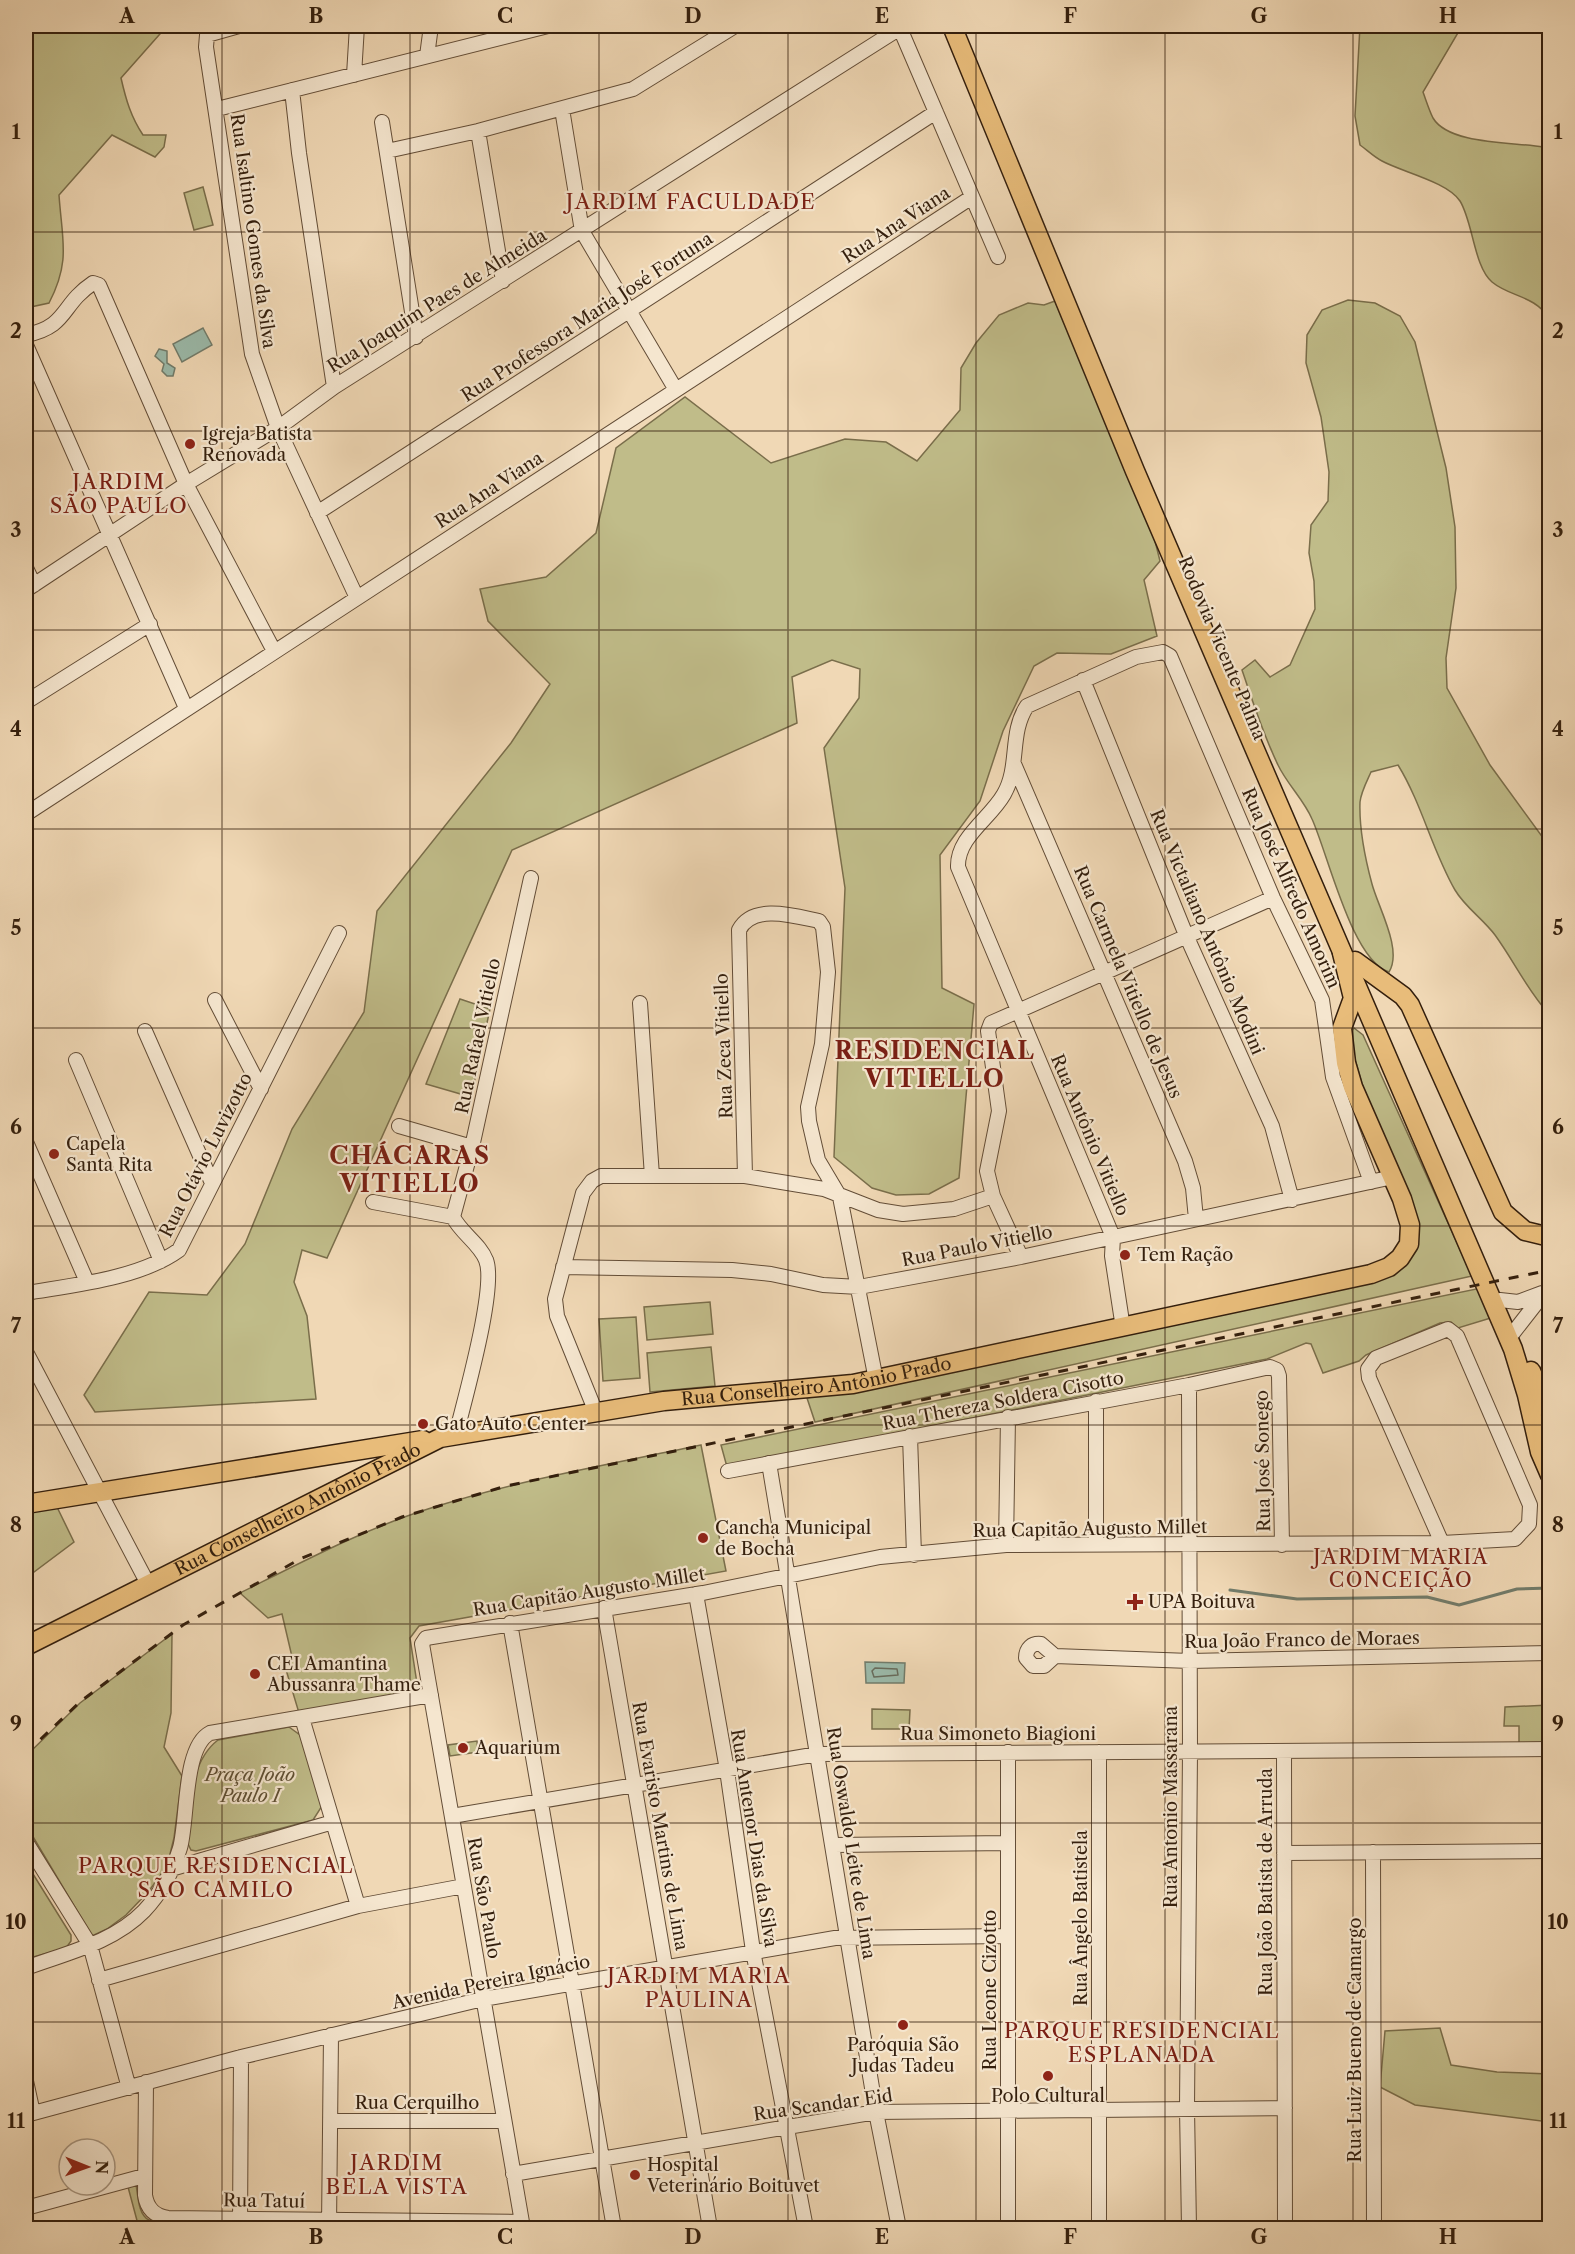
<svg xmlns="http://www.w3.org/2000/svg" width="1575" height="2254" font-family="'Libre Caslon Text',serif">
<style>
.green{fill:#c0bc89;stroke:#7a6e4b;stroke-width:1.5}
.water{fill:#9bbaaa;stroke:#727c6b;stroke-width:1.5}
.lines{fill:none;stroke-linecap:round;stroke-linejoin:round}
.shore{stroke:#686c5c;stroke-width:1.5}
.stream{stroke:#727c6b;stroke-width:3}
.minor-casing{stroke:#634d37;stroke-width:16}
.major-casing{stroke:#341f0d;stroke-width:21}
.minor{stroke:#f5e6cf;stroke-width:14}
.major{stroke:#e8bc7a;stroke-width:18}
.rail{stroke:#341f0d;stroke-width:3;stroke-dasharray:10 10;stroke-linecap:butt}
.grid{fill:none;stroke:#341f0d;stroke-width:1.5;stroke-opacity:0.55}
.poi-dot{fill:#8f2418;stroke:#f5e6cf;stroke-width:2}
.labels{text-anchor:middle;stroke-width:4.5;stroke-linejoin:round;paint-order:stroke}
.street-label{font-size:18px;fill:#341f0d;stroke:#f5e6cf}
.poi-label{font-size:18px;fill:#341f0d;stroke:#f5e6cf;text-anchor:start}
.park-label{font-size:18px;font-style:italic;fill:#5e4e32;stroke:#f5e6cf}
.neighbourhood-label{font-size:20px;letter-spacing:1.5px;fill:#7a1f14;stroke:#f5e6cf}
.quarter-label{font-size:21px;letter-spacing:1.5px;fill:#7a1f14;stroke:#f5e6cf}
.district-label{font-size:24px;font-weight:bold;letter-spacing:1.5px;fill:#7a1f14;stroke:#f5e6cf}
.neatline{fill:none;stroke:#341f0d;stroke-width:2}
.grid-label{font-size:20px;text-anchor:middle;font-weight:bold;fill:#341f0d}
</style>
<rect width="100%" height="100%" fill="#f0d8b5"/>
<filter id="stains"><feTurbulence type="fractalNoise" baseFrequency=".00333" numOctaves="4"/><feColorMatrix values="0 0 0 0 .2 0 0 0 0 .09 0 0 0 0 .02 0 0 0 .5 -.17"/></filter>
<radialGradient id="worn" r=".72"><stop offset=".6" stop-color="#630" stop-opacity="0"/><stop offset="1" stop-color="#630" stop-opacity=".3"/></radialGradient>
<!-- green -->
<path class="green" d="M26 26H167L121 78C126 100 131 117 143 135H166L164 147 155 157 112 135 59 195C62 240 71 261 49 303L26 308Z
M1360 26H1462L1423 92C1426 100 1429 110 1433 118 1449 145 1514 142 1543 147L1549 153V318C1534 295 1510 297 1492 282 1474 267 1473 222 1460 201 1448 182 1402 172 1382 161 1374 157 1367 150 1360 145L1355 116Z
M203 187 213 225 194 230 184 193Z
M1348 300 1375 303 1400 316 1415 342 1446 468 1455 527 1456 588 1446 658 1447 688 1490 765 1549 846V1014C1527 990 1514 961 1495 935 1483 919 1465 907 1455 890 1432 850 1422 804 1398 765L1371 772C1367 781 1361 792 1360 802 1359 829 1365 858 1372 884 1378 907 1403 950 1389 972 1352 961 1328 854 1312 819 1304 800 1287 784 1278 765 1263 734 1253 702 1242 670L1255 660 1270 677 1290 665 1315 609 1314 581 1309 553 1311 525 1328 501 1329 472 1321 417 1306 363 1307 335 1322 310Z
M1055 301 1154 537 1160 561 1144 580 1157 636 1111 654 1057 653 1034 666 1003 731 980 801 940 855 942 988 974 1004 959 1178 929 1194 896 1195 872 1188 834 1157 845 888 824 748 859 698 860 669 832 660 792 677 797 723 512 850 327 1258 302 1250 294 1282 307 1316 316 1399 95 1412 84 1395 149 1292 207 1295 245 1244 292 1129 364 1012 377 911 511 743 550 684 488 621 480 589 546 577 596 533 616 448 685 397 771 463 845 439 886 442 917 461 960 410 961 368 976 343 999 315 1028 303 1044 305Z
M460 999 490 1009 471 1097 426 1084Z
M1354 1028 1363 1035 1472 1276 815 1422 807 1398 1034 1351 1410 1255 1348 1034Z
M1481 1288 1494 1317 1458 1328 1451 1322 1440 1323 1366 1355 1359 1361 1323 1373 1311 1344 1306 1343 1267 1359 727 1467 721 1445Z
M710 1302 713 1334 647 1340 644 1307Z
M636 1317 640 1378 603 1381 599 1319Z
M711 1347 715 1386 650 1392 647 1353Z
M701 1445 726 1571 419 1626 410 1638 418 1690 299 1713 284 1663 293 1661 282 1614 268 1618 240 1593C302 1562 364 1529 431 1508 519 1480 611 1464 701 1445Z
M56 1505 74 1542 26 1578V1511Z
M172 1634 171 1713 164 1747 182 1776 174 1838 167 1866 149 1891 126 1915 107 1929 92 1936 26 1825V1756L80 1703Z
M1549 1705V1745L1519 1744V1726H1504L1505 1707Z
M872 1709 910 1710 909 1729H872Z
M289 1727 300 1735 322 1806 313 1820 196 1851 191 1850 186 1840C191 1807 189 1762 218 1740Z
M477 1741 478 1752 450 1756 448 1745Z
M33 1874 71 1935V1941L66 1948 26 1959V1881Z
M1440 2028 1451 2065 1497 2072 1549 2074V2122L1415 2105 1380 2087 1385 2031Z
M136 2184C138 2195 138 2215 149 2220 156 2223 162 2222 167 2228H139L128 2187Z"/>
<!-- water -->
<path class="water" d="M203 328 212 345 182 362 173 344Z
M159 349 167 351V363L175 368 173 376H167L162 371 164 364 155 356Z
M865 1662 905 1663 904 1683H866Z"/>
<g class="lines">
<!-- shore -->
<path class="shore" d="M875 1668 897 1669 898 1675 874 1677 872 1671Z"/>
<!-- stream -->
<path class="stream" d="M1230 1590 1297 1599 1427 1597 1459 1605 1517 1589 1550 1588"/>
<defs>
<path id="minor" d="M239 26 207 35 206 47 252 354 278 428 357 598
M899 26 998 257
M427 56 431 26
M354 75 357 26
M292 90 299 153 334 387
M217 109 548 26
M562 109 582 231 676 390
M382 122 416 337
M478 131 503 281
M387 151 478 131 633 89 735 26
M26 335C69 326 60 305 93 283L99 285 186 484 274 651
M26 345 186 708
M317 513 936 112
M26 568 34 585
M26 590 186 484 278 428 334 387 900 28
M1083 680 1186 935 1272 1126 1292 1200
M26 702 150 624
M1014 764 1185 1161 1193 1188 1196 1219
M26 814 972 197
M215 1000 261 1089
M640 1003 652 1176
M145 1031 212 1183
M76 1060 161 1261
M399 1126 472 1147
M26 1142 87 1282
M745 1176 739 930C753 903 795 916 819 921L823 927 828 972 822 1044 808 1107 809 1121 818 1160 840 1197 876 1380
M373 1202 453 1217
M1021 1257 993 1196 987 1171 999 1111 988 1031 991 1023 1273 898
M563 1267 732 1270 771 1274 823 1285 859 1287 1021 1257 1393 1177
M26 1293C73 1285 139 1279 179 1250L339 933
M1500 1300 1518 1302 1542 1293
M1123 1328 1112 1256 1113 1237 958 867C957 837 990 819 1004 794 1020 766 1009 733 1027 706L1136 657 1163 652 1170 656 1273 898 1322 1000 1333 1077 1371 1182
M1513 1333 1545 1292
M26 1352 148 1584
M1189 1385 1190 1751 1187 2108 1189 2228
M1096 1401V1545
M595 1410 557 1316 555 1299 583 1193 592 1181 601 1176H745L824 1189 878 1210 903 1214 954 1209 993 1196
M456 1435C464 1401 497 1287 486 1260 480 1244 461 1233 453 1217L472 1147 531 878
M910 1436 914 1555
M769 1463 876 2112 899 2228
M728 1471 1189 1385 1270 1367 1277 1370 1279 1376 1282 1545
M1006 1545 1008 1417
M696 1594 727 1770 753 1951 806 2228
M604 1608 710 2228
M510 1623 614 2228
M1041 1644 1055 1656 1044 1666H1033L1026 1658C1026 1648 1032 1643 1041 1644Z
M1055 1656 1190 1661 1550 1653
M302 1718 358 1906
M1284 1751 1285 2228
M1099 1752V2228
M452 1816 818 1754 1550 1749
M26 1842 90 1945 129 2088
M834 1845 1008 1843
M1373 1852 1374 2228
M1284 1853 1550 1851
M171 1869 333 1822
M26 1968C66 1953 113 1943 144 1911 160 1894 173 1871 180 1848 188 1820 183 1747 210 1733L431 1695
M99 1980 358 1906 464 1886
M26 2081 33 2113
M146 2082 145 2195C147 2209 155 2216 168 2218L521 2222
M26 2115 241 2057 483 1999 835 1938 1008 1936
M330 2121H504
M513 2174 876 2112 1285 2108
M26 2208 144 2176
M329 2226 331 2035
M240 2228 241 2057
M523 2228 422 1644 426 1638 703 1593 880 1557 1006 1545 1442 1543 1515 1539 1529 1524 1530 1505 1457 1336 1448 1329 1376 1358 1368 1369 1369 1378 1442 1543
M1008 2228V1752"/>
<g id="major">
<path d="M952 26 1135 471 1513 1349 1527 1395 1540 1452 1550 1475"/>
<path d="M1355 961 1403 996 1410 1005 1503 1212 1525 1231 1550 1237"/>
<path d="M1531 1371 1550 1415"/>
<path d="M26 1504 423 1440"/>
<path id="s1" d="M26 1646 440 1438 664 1401 853 1384 1371 1274 1389 1267 1400 1258 1409 1244 1410 1225 1402 1199 1353 1087 1346 1063 1342 1028 1353 998 1342 953"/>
</g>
</defs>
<!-- minor casing -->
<use href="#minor" class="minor-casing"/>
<!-- major casing -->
<use href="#major" class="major-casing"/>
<!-- minor -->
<use href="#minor" class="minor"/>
<!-- major -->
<use href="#major" class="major"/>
<!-- rail -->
<path class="rail" d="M26 1753 81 1701 183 1625 300 1559 402 1517 506 1486 1550 1270"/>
</g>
<!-- grid -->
<path class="grid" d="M222 26V2228M410 26V2228M599 26V2228M788 26V2228M976 26V2228M1165 26V2228M1353 26V2228M26 232H1550M26 431H1550M26 630H1550M26 829H1550M26 1028H1550M26 1226H1550M26 1425H1550M26 1624H1550M26 1823H1550M26 2022H1550"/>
<!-- markers -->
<g class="poi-dot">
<circle cx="190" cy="444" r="6"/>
<circle cx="54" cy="1154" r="6"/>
<circle cx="1125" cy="1255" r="6"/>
<circle cx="423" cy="1424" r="6"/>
<circle cx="703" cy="1538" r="6"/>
<path d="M1132 1593h6v6h6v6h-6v6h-6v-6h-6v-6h6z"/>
<circle cx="255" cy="1674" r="6"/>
<circle cx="463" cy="1748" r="6"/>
<circle cx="903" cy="2025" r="6"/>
<circle cx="1048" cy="2076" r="6"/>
<circle cx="635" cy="2175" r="6"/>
</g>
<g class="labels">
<!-- street labels -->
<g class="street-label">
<text transform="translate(896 225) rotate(-33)" y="6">Rua Ana Viana</text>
<text transform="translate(253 231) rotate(82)" y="6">Rua Isaltino Gomes da Silva</text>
<text transform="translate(437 301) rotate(-32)" y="6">Rua Joaquim Paes de Almeida</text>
<text transform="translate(587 317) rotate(-33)" y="6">Rua Professora Maria José Fortuna</text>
<text transform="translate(489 490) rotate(-33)" y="6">Rua Ana Viana</text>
<text transform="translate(1222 648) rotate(67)" y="6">Rodovia Vicente Palma</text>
<text transform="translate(1291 888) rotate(66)" y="6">Rua José Alfredo Amorim</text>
<text transform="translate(1207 932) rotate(67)" y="6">Rua Victaliano Antônio Modini</text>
<text transform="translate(1128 982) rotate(67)" y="6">Rua Carmela Vitiello de Jesus</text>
<text transform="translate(478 1036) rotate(-78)" y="6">Rua Rafael Vitiello</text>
<text transform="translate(724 1046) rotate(-92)" y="6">Rua Zeca Vitiello</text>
<text transform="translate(1090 1135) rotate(67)" y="6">Rua Antônio Vitiello</text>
<text transform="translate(206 1155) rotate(-63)" y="6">Rua Otávio Luvizotto</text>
<text transform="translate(977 1246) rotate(-11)" y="6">Rua Paulo Vitiello</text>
<text dy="6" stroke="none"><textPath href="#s1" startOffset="844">Rua Conselheiro Antônio Prado</textPath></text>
<text transform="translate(1003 1401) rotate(-11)" y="6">Rua Thereza Soldera Cisotto</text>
<text transform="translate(1263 1461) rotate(-91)" y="6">Rua José Sonego</text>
<text dy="6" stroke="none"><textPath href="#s1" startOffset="304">Rua Conselheiro Antônio Prado</textPath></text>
<text transform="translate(1090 1529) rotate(-1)" y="6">Rua Capitão Augusto Millet</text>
<text transform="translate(589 1592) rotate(-9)" y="6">Rua Capitão Augusto Millet</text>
<text transform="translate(1302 1640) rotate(-1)" y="6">Rua João Franco de Moraes</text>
<text x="998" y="1740">Rua Simoneto Biagioni</text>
<text transform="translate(1171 1807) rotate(-90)" y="6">Rua Antonio Massarana</text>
<text transform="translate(660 1826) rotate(80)" y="6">Rua Evaristo Martins de Lima</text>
<text transform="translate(754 1838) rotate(81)" y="6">Rua Antenor Dias da Silva</text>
<text transform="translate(851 1843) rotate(81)" y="6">Rua Oswaldo Leite de Lima</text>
<text transform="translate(1266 1882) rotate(-90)" y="6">Rua João Batista de Arruda</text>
<text transform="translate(484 1898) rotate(80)" y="6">Rua São Paulo</text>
<text transform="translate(1081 1918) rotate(-90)" y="6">Rua Ângelo Batistela</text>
<text transform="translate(491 1982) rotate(-12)" y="6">Avenida Pereira Ignácio</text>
<text transform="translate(990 1990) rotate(-90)" y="6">Rua Leone Cizotto</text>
<text transform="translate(1355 2040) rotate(-90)" y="6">Rua Luiz Bueno de Camargo</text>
<text x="417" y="2109">Rua Cerquilho</text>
<text transform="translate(823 2105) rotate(-8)" y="6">Rua Scandar Eid</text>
<text transform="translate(264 2201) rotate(1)" y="6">Rua Tatuí</text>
</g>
<!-- poi labels -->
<g class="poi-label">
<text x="202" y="440">Igreja Batista<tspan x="202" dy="21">Renovada</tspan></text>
<text x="66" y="1150">Capela<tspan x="66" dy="21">Santa Rita</tspan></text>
<text x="1137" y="1261">Tem Ração</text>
<text x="435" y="1430">Gato Auto Center</text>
<text x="715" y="1534">Cancha Municipal<tspan x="715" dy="21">de Bocha</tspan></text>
<text x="1148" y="1608">UPA Boituva</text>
<text x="267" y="1670">CEI Amantina<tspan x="267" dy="21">Abussanra Thame</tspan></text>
<text x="475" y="1754">Aquarium</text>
<text x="903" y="2051" text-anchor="middle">Paróquia São<tspan x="903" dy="21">Judas Tadeu</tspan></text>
<text x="1048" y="2102" text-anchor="middle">Polo Cultural</text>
<text x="647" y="2171">Hospital<tspan x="647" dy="21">Veterinário Boituvet</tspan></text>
</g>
<!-- park labels -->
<g class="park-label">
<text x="250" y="1781">Praça João<tspan x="250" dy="21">Paulo I</tspan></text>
</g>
<!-- neighbourhood labels -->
<g class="neighbourhood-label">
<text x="1401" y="1564">JARDIM MARIA<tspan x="1401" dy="23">CONCEIÇÃO</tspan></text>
</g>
<!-- quarter labels -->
<g class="quarter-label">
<text x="691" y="209">JARDIM FACULDADE</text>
<text x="119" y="489">JARDIM<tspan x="119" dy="24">SÃO PAULO</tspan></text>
<text x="216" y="1873">PARQUE RESIDENCIAL<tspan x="216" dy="24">SÃO CAMILO</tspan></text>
<text x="699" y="1983">JARDIM MARIA<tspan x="699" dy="24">PAULINA</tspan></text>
<text x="1142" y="2038">PARQUE RESIDENCIAL<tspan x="1142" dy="24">ESPLANADA</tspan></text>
<text x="397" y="2170">JARDIM<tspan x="397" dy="24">BELA VISTA</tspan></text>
</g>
<!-- district labels -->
<g class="district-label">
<text x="935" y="1059">RESIDENCIAL<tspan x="935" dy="28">VITIELLO</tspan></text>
<text x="410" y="1164">CHÁCARAS<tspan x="410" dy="28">VITIELLO</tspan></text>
</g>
</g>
<!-- margin -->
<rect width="1575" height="2254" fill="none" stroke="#f0d8b5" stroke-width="66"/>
<!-- north arrow -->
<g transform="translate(87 2167) rotate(91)"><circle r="28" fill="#f5e6cf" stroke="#a89681" stroke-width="1.5"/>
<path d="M0-4.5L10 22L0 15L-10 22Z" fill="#8f2418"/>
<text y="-9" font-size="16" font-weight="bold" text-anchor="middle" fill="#341f0d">N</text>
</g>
<rect x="33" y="33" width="1509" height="2188" class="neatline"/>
<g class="grid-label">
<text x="127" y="23">A</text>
<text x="316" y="23">B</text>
<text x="505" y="23">C</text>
<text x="693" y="23">D</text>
<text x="882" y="23">E</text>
<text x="1070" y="23">F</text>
<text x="1259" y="23">G</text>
<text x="1448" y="23">H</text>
<text x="16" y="139">1</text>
<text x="1558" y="139">1</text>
<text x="16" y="338">2</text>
<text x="1558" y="338">2</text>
<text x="16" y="537">3</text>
<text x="1558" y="537">3</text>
<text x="16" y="736">4</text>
<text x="1558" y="736">4</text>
<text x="16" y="935">5</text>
<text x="1558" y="935">5</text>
<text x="16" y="1134">6</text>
<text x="1558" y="1134">6</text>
<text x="16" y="1333">7</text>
<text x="1558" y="1333">7</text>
<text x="16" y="1532">8</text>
<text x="1558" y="1532">8</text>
<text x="16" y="1731">9</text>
<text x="1558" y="1731">9</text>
<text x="16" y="1929">10</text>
<text x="1558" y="1929">10</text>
<text x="16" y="2128">11</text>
<text x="1558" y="2128">11</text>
<text x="127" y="2244">A</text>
<text x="316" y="2244">B</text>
<text x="505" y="2244">C</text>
<text x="693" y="2244">D</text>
<text x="882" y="2244">E</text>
<text x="1070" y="2244">F</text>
<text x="1259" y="2244">G</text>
<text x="1448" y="2244">H</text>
</g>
<rect width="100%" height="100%" filter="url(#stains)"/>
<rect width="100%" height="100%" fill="url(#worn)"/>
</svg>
